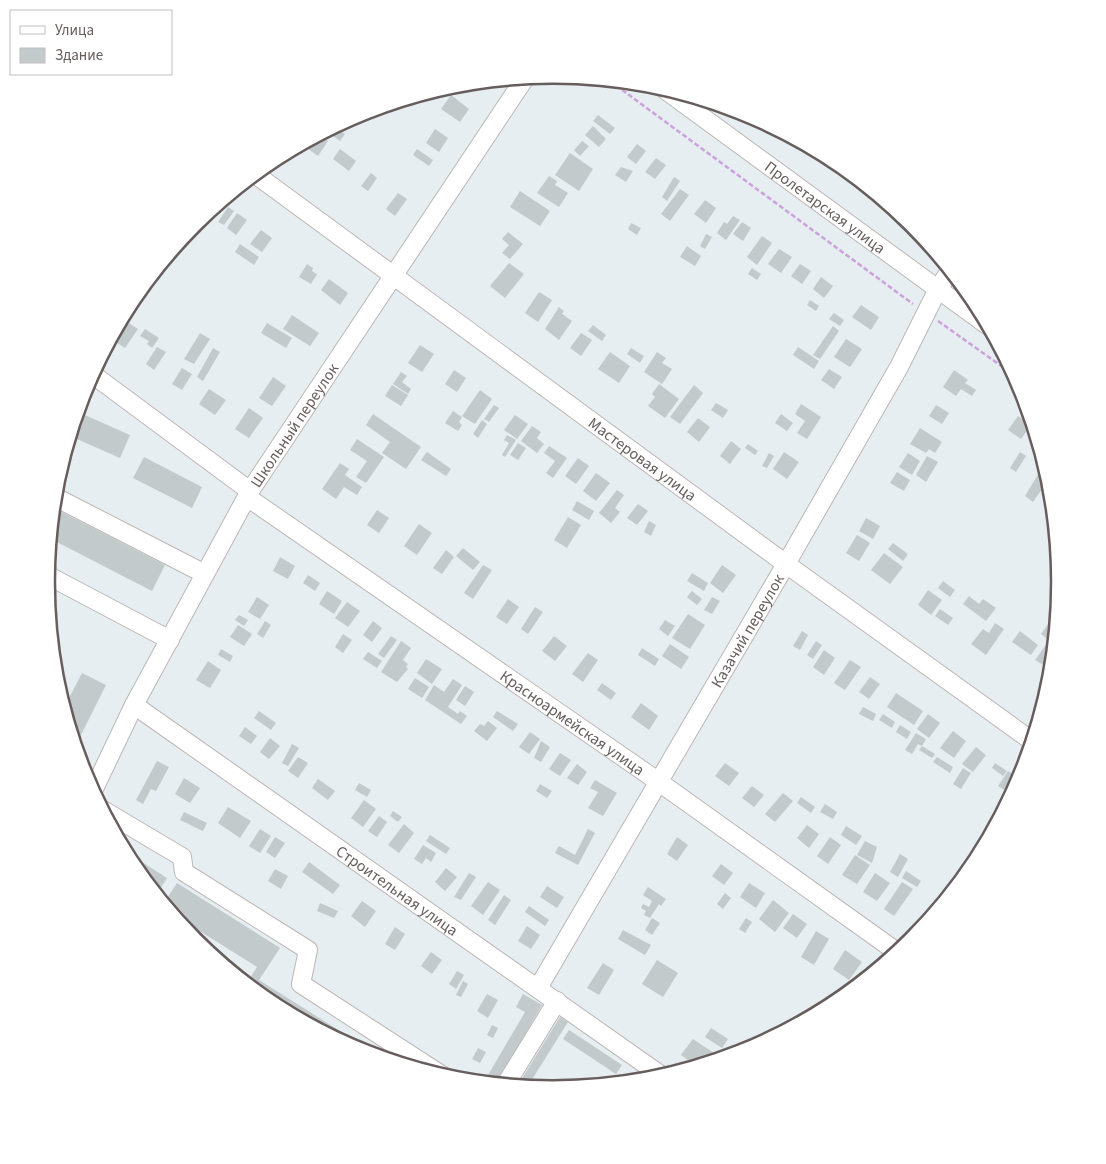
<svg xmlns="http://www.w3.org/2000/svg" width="1106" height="1164" font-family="'Source Sans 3',sans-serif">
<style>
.building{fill:#c2cacc}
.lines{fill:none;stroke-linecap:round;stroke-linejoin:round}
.minor-casing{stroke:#bdb6b6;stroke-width:20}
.path{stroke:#cca2dd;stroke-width:2.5;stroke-dasharray:5 2.5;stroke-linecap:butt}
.minor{stroke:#fff;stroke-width:18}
.labels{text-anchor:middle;stroke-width:4;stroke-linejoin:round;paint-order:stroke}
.street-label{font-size:16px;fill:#675d5d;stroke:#fff}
.rim{fill:none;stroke:#675d5d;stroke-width:2.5}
</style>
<rect width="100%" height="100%" fill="#e6eef1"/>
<!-- building -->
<path class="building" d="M445 88 437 98 429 92Z
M451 95 469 109 460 122 441 109Z
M598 115 615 128 610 134 593 121Z
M593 126 606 139 599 147 585 135Z
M335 127 345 134 340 141 326 131Z
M435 129 448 138 439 152 426 143Z
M320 135 328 141 318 156 304 146 308 141Z
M582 141 589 146 580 156 574 150Z
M637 144 646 151 636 164 627 157Z
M340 149 356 161 349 171 333 159Z
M417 149 433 160 429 166 413 155Z
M570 153 593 169 579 191 555 175Z
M656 158 666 165 655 179 645 172Z
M621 167 633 171 626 182 615 175Z
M371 173 377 178 368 191 361 186Z
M549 176 557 181 555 185 568 193 559 207 537 193Z
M674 177 680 181 667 201 662 197Z
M680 189 689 195 670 221 661 214Z
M520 191 550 211 540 226 510 207Z
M398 193 407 199 395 216 386 209Z
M705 200 716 208 706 223 694 214Z
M228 207 234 211 224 225 218 222Z
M237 213 247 220 236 235 227 228Z
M733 216 740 220 726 240 717 233 724 222 727 224Z
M742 222 751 228 743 241 733 234Z
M631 223 641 228 637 235 628 229Z
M261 230 272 238 262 252 250 244Z
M508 232 523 244 510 259 502 253 509 245 502 239Z
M706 234 712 237 705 249 700 246Z
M762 236 772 243 757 265 747 257Z
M240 244 259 257 254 265 235 252Z
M687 246 701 256 695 266 680 257Z
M779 249 792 257 781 273 768 264Z
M509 263 524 274 505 298 490 286Z
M307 264 313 268 312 271 317 274 311 284 299 277Z
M800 264 811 271 802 284 791 276Z
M752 268 761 274 757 280 748 274Z
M821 277 833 286 824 298 813 289Z
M329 279 348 293 340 305 321 290Z
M539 292 552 300 538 322 525 313Z
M810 300 819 306 816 311 807 305Z
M861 305 879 317 871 330 852 317Z
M559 307 564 311 562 314 572 321 559 340 545 329Z
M834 313 844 320 840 326 829 319Z
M292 315 319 333 310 346 283 329Z
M124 320 138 329 125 348 111 339Z
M267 323 292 338 286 348 261 333Z
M593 325 606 335 602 341 588 331Z
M833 326 839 331 820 359 813 355Z
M145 329 159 338 152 348 147 344 149 341 140 336Z
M200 333 210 339 194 364 184 359Z
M581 333 592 340 581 356 570 348Z
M846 339 862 349 850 367 834 357Z
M420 345 434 354 422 372 408 363Z
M157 347 166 352 154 370 146 364Z
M798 347 819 361 814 369 793 355Z
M213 348 220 352 203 381 197 377Z
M631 348 644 356 640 363 627 354Z
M610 352 630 366 619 383 598 369Z
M657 352 666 358 662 363 672 369 662 384 644 372Z
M182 368 192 374 182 390 172 384Z
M829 369 842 377 834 389 821 380Z
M454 370 466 378 457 392 445 384Z
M954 370 968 380 965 383 976 390 972 396 961 389 956 396 943 387Z
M401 372 407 376 402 382 411 389 408 394 393 384Z
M273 377 286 386 272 406 259 398Z
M659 384 679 399 665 418 648 406 655 397 652 394Z
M392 385 408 395 401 406 385 396Z
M694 385 703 393 680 424 670 417Z
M209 389 226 400 215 415 199 404Z
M480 390 492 399 475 424 462 416Z
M716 403 728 410 723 418 711 410Z
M801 404 821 417 807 439 797 433 805 421 795 414Z
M494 405 499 408 489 422 484 419Z
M936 405 949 413 942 424 929 416Z
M249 408 263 418 249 438 235 429Z
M453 411 462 417 459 422 462 425 458 431 445 423Z
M78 412 130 435 120 458 70 436Z
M373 414 421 447 406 469 382 453 390 442 366 425Z
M781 414 793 423 787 431 775 423Z
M515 415 528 424 517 439 504 430Z
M1018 416 1031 425 1021 439 1008 430Z
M698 418 710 427 699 442 687 432Z
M482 420 487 424 478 438 473 434Z
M532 426 541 432 537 438 544 444 537 453 521 441Z
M920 428 942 442 935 453 929 449 926 453 910 444Z
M507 435 516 440 505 457 502 455 509 443 504 440Z
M357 439 384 457 366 483 356 477 367 461 350 450Z
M731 441 741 449 730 464 720 456Z
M518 443 526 448 518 460 510 455Z
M748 444 758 451 755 455 745 448Z
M549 446 567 458 553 478 546 473 555 461 544 453Z
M427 452 451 469 446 476 421 460Z
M784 452 799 462 787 479 773 469Z
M1020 452 1026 456 1016 472 1010 468Z
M769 453 774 456 767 468 762 466Z
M908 453 920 461 912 475 899 467Z
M927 456 938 462 926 482 916 475Z
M144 457 202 487 192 508 133 478Z
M578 458 589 466 576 484 565 476Z
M340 463 349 469 345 475 362 487 357 495 344 487 336 499 322 489Z
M1040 471 1049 479 1033 502 1025 496Z
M897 472 910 480 904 491 890 483Z
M596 473 610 483 596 501 583 491Z
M617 490 624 495 615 508 620 512 611 523 599 513Z
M577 501 594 511 589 520 572 510Z
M638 504 648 511 637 525 627 518Z
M54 508 165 565 152 591 51 539Z
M377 510 389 518 379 533 367 525Z
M568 517 581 525 567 548 554 540Z
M866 518 880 526 873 539 859 531Z
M649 521 656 525 651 536 644 532Z
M419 524 432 533 417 555 404 546Z
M857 535 870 543 859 561 846 553Z
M893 543 908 554 903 561 888 549Z
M463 548 480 562 473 570 456 556Z
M446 550 454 557 442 574 433 568Z
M884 553 903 567 890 584 871 570Z
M280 557 295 566 288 579 273 571Z
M483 565 492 570 473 599 464 593Z
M722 565 736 575 723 593 710 583Z
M692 573 708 583 704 591 687 581Z
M308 575 320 583 315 591 303 583Z
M943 581 955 590 950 597 938 588Z
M928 590 942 600 931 615 918 605Z
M327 591 342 601 334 614 319 604Z
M692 591 702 599 697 605 687 597Z
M969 596 979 604 983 599 996 608 986 621 963 604Z
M257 597 269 605 260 619 248 612Z
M712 597 720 601 712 614 704 610Z
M508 599 519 607 507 624 496 617Z
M347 602 360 611 348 627 335 618Z
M535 607 543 612 528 634 521 629Z
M940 609 953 618 948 625 935 616Z
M688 614 705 625 690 649 672 638Z
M239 615 248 620 244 626 235 620Z
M665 620 675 626 668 636 659 629Z
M1051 620 1056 623 1055 634 1050 641 1041 634Z
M265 621 271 625 263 638 257 634Z
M373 621 382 628 372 642 363 635Z
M995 623 1004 629 986 655 971 644 983 629 989 633Z
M238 625 252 634 244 646 230 637Z
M802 631 808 635 800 650 793 646Z
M1020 631 1038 645 1031 655 1012 642Z
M343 634 352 640 343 653 335 647Z
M391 636 397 640 384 658 378 654Z
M554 636 567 646 555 661 542 651Z
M401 641 411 648 403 660 408 664 406 667 408 669 397 682 381 672Z
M816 641 822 645 813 659 807 655Z
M1048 642 1053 647 1052 656 1045 666 1035 660Z
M670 644 689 657 681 669 662 656Z
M642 648 659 659 655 666 638 655Z
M221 649 233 656 230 662 218 655Z
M824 650 835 658 824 675 813 667Z
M368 652 382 661 377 668 363 659Z
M588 653 598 660 583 682 572 674Z
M426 659 442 669 432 684 417 673Z
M850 660 861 667 845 690 834 683Z
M208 661 221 670 210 688 196 680Z
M82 673 106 685 76 745 61 699 63 695 69 698Z
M870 677 880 684 869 699 859 692Z
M1048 677 1050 681 1045 697 1037 691Z
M415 678 429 687 422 698 408 689Z
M453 679 462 685 448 707 458 714 460 711 467 716 461 724 425 700 434 685 444 692Z
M602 683 616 693 611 700 597 690Z
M465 686 474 692 465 706 456 700Z
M896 693 923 711 914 725 887 707Z
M641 703 658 716 649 730 631 717Z
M863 707 876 714 873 721 859 714Z
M259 711 276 723 271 730 254 718Z
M497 711 518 724 513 731 493 717Z
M883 714 895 722 892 728 879 720Z
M928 714 940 723 929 738 917 729Z
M488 721 497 728 487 741 474 731 480 724 484 726Z
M900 725 911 732 907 739 896 732Z
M245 727 257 736 251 744 239 736Z
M953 731 966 741 954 758 940 748Z
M530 732 540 739 529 754 519 747Z
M916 733 926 739 922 746 918 744 912 754 905 750Z
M270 738 280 746 269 759 260 752Z
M541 741 550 747 541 762 534 758Z
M292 744 299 748 288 766 282 763Z
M922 746 935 754 932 758 919 750Z
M976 747 986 755 973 772 962 764Z
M560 753 571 760 560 776 549 769Z
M298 757 308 763 298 778 288 771Z
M937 757 953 767 950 773 933 762Z
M157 761 169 767 156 791 151 789 143 804 136 800Z
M725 763 739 773 729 786 715 776Z
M995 763 1007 771 1003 776 992 768Z
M577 764 587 772 578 785 567 778Z
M963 768 971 773 961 789 953 784Z
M1008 771 1019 778 1009 793 998 786Z
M184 778 200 788 190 803 175 794Z
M318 779 335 791 328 800 312 788Z
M595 780 617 793 603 816 588 808 598 792 590 788Z
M359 783 371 790 367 797 355 790Z
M540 784 552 791 547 798 536 791Z
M752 786 764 795 754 807 742 798Z
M783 793 793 801 775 822 765 814Z
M801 797 815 807 811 813 797 803Z
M1001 799 1007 802 1005 807 999 803Z
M364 800 376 809 363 827 351 818Z
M825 804 837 812 833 819 820 812Z
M228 807 251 821 240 838 218 823Z
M393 811 402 817 398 822 390 816Z
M184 812 207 823 203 831 180 820Z
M379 816 387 822 377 837 368 831Z
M404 824 414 833 399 853 388 845Z
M807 825 819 834 809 848 797 838Z
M846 826 862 836 856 845 841 835Z
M260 829 271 836 260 853 249 846Z
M588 829 595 833 578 865 555 853 559 846 575 855Z
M430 835 450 848 446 854 426 841Z
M275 837 285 843 275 858 266 852Z
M677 837 688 845 677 861 667 854Z
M830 837 841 845 828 864 817 856Z
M865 841 877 847 872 863 857 855Z
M423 845 436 853 431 862 426 858 422 864 414 859Z
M900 854 908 859 898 877 890 872Z
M855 855 870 865 857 884 842 875Z
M142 862 167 878 157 894 137 870Z
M309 862 340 885 333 894 302 872Z
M721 864 733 873 724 885 712 876Z
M446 868 457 877 445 891 435 882Z
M275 869 288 876 281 889 268 881Z
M906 871 921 881 917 887 902 878Z
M469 873 476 877 461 900 454 897Z
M875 873 890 883 877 901 863 892Z
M488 882 500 890 483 915 471 906Z
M902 882 913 889 894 916 884 909Z
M177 883 280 948 259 980 380 1056 359 1050 271 1003 247 983 257 967 174 915 164 903Z
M749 883 765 893 756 908 740 897Z
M547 886 564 897 557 908 540 897Z
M648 887 666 899 661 906 659 904 650 918 644 915 646 911 641 908 643 904 649 907 652 901 643 895Z
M946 889 951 892 944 901 940 898Z
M725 893 731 898 723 909 717 904Z
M504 895 511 900 495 925 488 920Z
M773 900 789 913 775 932 759 919Z
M362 901 376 911 365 927 351 916Z
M320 903 338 911 334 918 317 911Z
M529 906 549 920 545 926 525 912Z
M793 914 807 924 797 938 783 928Z
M652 918 660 923 652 935 645 930Z
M746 918 752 922 745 933 739 929Z
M527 926 540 935 531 949 518 941Z
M395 927 405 934 395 950 385 944Z
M623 930 651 945 645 955 618 939Z
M816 931 829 939 814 965 801 957Z
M845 950 862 962 849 980 833 969Z
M431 952 442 960 432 974 421 966Z
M657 960 678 973 663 997 642 984Z
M603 963 614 970 599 995 587 988Z
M870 969 873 972 863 980Z
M457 971 464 975 456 989 449 984Z
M463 981 468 984 461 997 456 995Z
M487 994 498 1000 488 1018 477 1011Z
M523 994 542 1005 497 1083 484 1082 525 1012 516 1007Z
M560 1017 568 1022 528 1086 518 1085Z
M492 1025 498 1028 493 1038 487 1035Z
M711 1028 728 1039 722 1048 705 1037Z
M569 1030 622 1065 616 1074 563 1039Z
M693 1039 714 1053 708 1062 696 1066 681 1055Z
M478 1048 486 1052 480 1063 472 1059Z
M622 1077 628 1081 618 1082Z"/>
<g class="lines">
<defs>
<g id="minor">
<path id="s1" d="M664 89 987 325"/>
<path id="s2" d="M255 174 786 564 1032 741"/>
<path d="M92 374 250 491"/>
<path d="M55 497 205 574"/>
<path id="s3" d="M247 497 659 782 897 952"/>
<path d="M47 575 170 640"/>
<path id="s4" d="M134 705 662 1076"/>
<path id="s5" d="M93 791 134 705 250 491 525 78"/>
<path d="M103 810 182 857 184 872 308 950 301 984 443 1076"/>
<path id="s6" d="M538 988 786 564 899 367 938 289 950 271"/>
<path d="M506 1084 557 1001"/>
</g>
</defs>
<!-- minor casing -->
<use href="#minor" class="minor-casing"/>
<!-- path -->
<path class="path" d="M610 81 913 304
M938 321 1014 375"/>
<!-- minor -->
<use href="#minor" class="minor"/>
</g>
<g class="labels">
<!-- street labels -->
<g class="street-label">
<text dy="6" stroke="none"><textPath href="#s1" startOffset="200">Пролетарская улица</textPath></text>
<text dy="6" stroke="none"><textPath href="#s5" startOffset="418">Школьный переулок</textPath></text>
<text dy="6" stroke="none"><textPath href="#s2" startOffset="481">Мастеровая улица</textPath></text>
<text dy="6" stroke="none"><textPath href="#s6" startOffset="414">Казачий переулок</textPath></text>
<text dy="6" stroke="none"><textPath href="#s3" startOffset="396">Красноармейская улица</textPath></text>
<text dy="6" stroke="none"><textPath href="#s4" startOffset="322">Строительная улица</textPath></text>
</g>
</g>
<!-- crop -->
<path d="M0 0H1106V1164H0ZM55 582a498 498 0 1 1 996 0a498 498 0 1 1-996 0Z" fill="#fff" fill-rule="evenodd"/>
<path class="rim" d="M55 582a498 498 0 1 1 996 0a498 498 0 1 1-996 0Z"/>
<!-- legend -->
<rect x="10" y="10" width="162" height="65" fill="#ffffff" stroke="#c2bebe"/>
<rect x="20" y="26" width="25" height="8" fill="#ffffff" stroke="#c2bebe"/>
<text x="55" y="35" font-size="15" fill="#675d5d">Улица</text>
<rect x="20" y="48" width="25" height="15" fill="#c2cacc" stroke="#c2bebe"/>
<text x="55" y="60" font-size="15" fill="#675d5d">Здание</text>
</svg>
